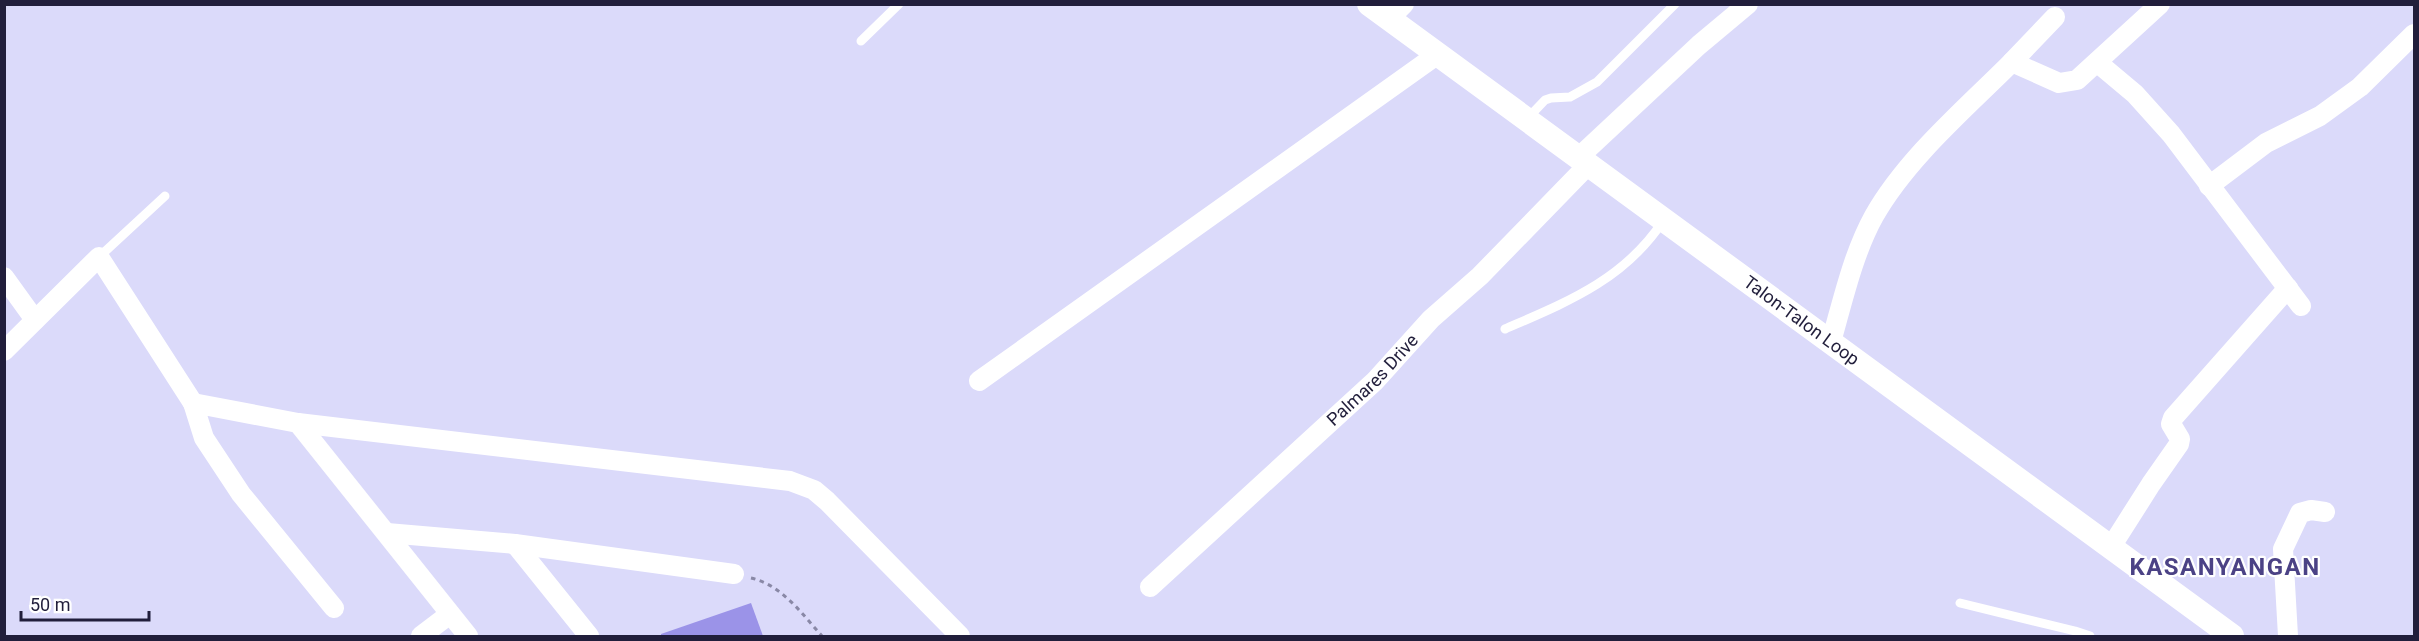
<svg xmlns="http://www.w3.org/2000/svg" width="2419" height="641" font-family="Roboto,sans-serif">
<style>
.building{fill:#9b93e8}
.lines{fill:none;stroke-linecap:round;stroke-linejoin:round}
.path{stroke:#8988a6;stroke-width:3;stroke-dasharray:4.5 4.5;stroke-linecap:butt}
.service{stroke:#fff;stroke-width:9}
.minor{stroke:#fff;stroke-width:20}
.tertiary{stroke:#fff;stroke-width:24}
.labels{text-anchor:middle;stroke-width:4.5;stroke-linejoin:round;paint-order:stroke}
.street-label{font-size:18px;fill:#211e3b;stroke:#fff}
.district-label{font-size:24px;font-weight:bold;letter-spacing:1.5px;fill:#4b4285;stroke:#fff}
</style>
<rect width="100%" height="100%" fill="#dbdafa"/>
<!-- building -->
<path class="building" d="M751 603 763 636H661V634Z"/>
<g class="lines">
<!-- path -->
<path class="path" d="M751 578C782 585 802 614 822 636"/>
<!-- service -->
<path class="service" d="M861 41 899 4
M1527 119 1545 100 1551 98 1570 97 1597 82 1675 4
M99 257 165 196
M1505 329C1567 302 1624 280 1663 221
M1960 603 2075 631 2090 636"/>
<!-- minor -->
<g class="minor">
<path d="M1389 19 1404 4"/>
<path d="M2012 62 2055 17"/>
<path d="M2098 63 2135 94 2171 134 2301 306"/>
<path d="M1579 157 1699 45 1748 4"/>
<path d="M2209 186 2266 143 2320 116 2360 87 2414 34"/>
<path d="M4 277 35 320"/>
<path d="M1831 342C1843 300 1853 254 1874 216 1907 158 1965 109 2012 62L2059 83 2077 80 2160 4"/>
<path d="M4 351 99 257 193 403"/>
<path d="M979 381 1438 54"/>
<path d="M298 423 468 636"/>
<path d="M387 533 515 544 734 574"/>
<path d="M515 544 589 636"/>
<path d="M2111 547 2151 484 2179 444 2180 439 2171 424 2173 418 2288 288"/>
<path id="s1" d="M1150 587 1375 381 1431 319 1480 276 1589 164"/>
<path d="M334 608 241 494 204 438 193 403 298 423 790 481 814 490 827 501 960 636"/>
<path d="M421 636 450 614"/>
<path d="M2288 636 2283 549 2300 513 2311 510 2325 512"/>
</g>
<!-- tertiary -->
<path class="tertiary" id="s2" d="M1369 4 2232 636"/>
</g>
<g class="labels">
<!-- street labels -->
<g class="street-label">
<text dy="6" stroke="none"><textPath href="#s2" startOffset="536">Talon-Talon Loop</textPath></text>
<text dy="6" stroke="none"><textPath href="#s1" startOffset="304">Palmares Drive</textPath></text>
</g>
<!-- district labels -->
<g class="district-label">
<text x="2225" y="575">KASANYANGAN</text>
</g>
</g>
<!-- border -->
<rect width="2419" height="641" fill="none" stroke="#211e3b" stroke-width="12"/>
<!-- scale -->
<path d="M21 611v9h128v-9" fill="none" stroke="#211e3b" stroke-width="3"/>
<text x="30" y="611" font-size="18" fill="#211e3b" stroke="#ffffff" stroke-width="4.5" paint-order="stroke">50 m</text>
</svg>
